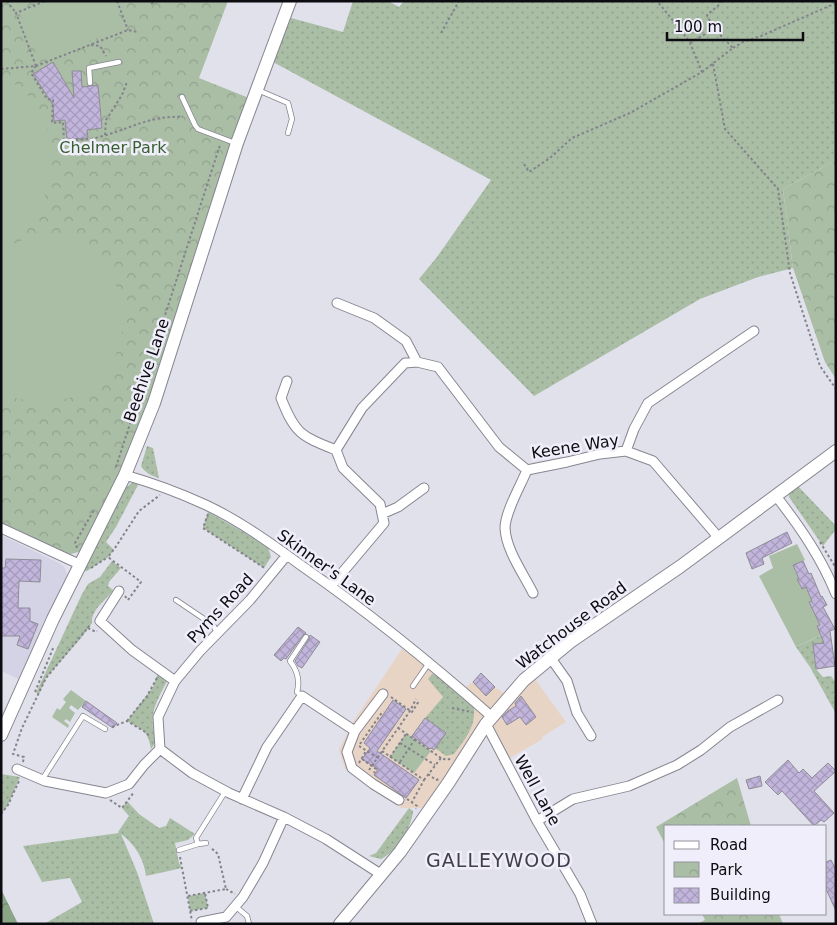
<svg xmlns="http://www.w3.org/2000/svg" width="837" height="925" font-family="'DejaVu Sans',sans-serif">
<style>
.commercial{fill:#e8d4c5}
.built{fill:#d4d3e6}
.grass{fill:url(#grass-dots)}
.forest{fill:url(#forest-crowns)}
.park{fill:url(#park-crowns)}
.garden{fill:#aabea6}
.building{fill:url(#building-cross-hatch);stroke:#8f8c96}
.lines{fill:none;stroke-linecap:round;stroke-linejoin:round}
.lane-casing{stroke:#878691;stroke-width:6}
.street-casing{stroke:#878691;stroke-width:11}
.secondary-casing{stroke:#878691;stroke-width:14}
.path{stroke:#83838b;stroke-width:2;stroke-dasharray:2.5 2.5;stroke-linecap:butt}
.lane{stroke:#fff;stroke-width:4.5}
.street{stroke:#fff;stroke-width:9}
.secondary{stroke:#fff;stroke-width:12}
.labels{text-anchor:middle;stroke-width:5;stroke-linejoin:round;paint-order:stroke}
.park-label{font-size:16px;fill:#375f30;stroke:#efeefa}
.street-label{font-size:16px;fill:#0c0c10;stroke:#efeefa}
.quarter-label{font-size:19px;letter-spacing:1px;fill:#414049;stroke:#efeefa}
</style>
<defs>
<pattern id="grass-dots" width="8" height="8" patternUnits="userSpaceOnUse" patternTransform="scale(1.25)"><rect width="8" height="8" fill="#aabea6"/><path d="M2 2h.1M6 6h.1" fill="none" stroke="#91a28e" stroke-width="1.8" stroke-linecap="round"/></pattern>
<pattern id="forest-crowns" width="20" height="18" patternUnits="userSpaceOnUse" patternTransform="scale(1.25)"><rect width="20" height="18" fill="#8ba686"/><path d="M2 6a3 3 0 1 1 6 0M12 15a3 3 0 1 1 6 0" fill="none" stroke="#70866c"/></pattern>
<pattern id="park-crowns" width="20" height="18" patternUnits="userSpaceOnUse" patternTransform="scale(1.25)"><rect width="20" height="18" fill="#aabea6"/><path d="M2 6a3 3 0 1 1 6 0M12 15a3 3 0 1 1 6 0" fill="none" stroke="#91a28e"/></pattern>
<pattern id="building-cross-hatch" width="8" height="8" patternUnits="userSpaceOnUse" patternTransform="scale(1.25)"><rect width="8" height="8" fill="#c2b5dc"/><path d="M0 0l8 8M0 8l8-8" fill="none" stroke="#a69abc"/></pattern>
</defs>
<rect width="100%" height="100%" fill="#e1e1ec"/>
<!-- commercial -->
<path class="commercial" d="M402 649 431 669 458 692 473 682 481 673 495 687 512 699 535 679 566 722 542 737 543 739 513 756 501 766 482 725 422 808H401L345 769 339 750 353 722Z"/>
<!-- built -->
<path class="built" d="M1 535 61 564 65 568 67 574V580L44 621 20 680 1 671Z"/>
<!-- grass -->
<path class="grass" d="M353 1H388L399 7 404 1H836V160L783 189 793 268 758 277 700 299 534 396 419 279 437 257 491 180 273 62 291 18 343 32Z
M147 446 153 448 159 478C152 476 145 473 141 466Z
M133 482 138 485 116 527 106 542 114 550 108 557 87 571H82C93 547 112 496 133 482Z
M796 484 836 526V529L823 546 789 497V493Z
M208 512 261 542 268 547 271 557 264 568 203 528Z
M112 561 121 568 109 582 108 586 113 590C106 601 91 609 92 623L82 637 46 678 39 694 36 693 82 594 88 584 100 577Z
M826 633 831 642 813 645 816 669 823 677 831 676 836 683V693L834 695 836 697V714L810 667 796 647Z
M158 673 166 674 167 681C155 705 148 714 156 742L151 749C148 731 143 730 127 721L153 687Z
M432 674 438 675 474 707C476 727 465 739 454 754L446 756 435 748 425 718 443 697 428 679Z
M1 774 20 777 8 805 1 814Z
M127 801 139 814 159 828 166 826 170 818 195 834 188 840 175 843 179 863 182 868 146 876C144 859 135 844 121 834L137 872 154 924H44L82 902 70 878 42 882 23 846 119 833 118 832 129 816 122 808Z
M409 808 413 811C412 827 396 852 381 859L369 856 376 853Z
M205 893 208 908 190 911 188 896Z"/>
<!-- forest -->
<path class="forest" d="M1 889 18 924H1Z"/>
<!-- park -->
<path class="park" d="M1 1H228L199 78 249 98 149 401 126 459 82 551 71 554 65 553 1 523Z
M836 160V379L825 362 793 268 783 189Z
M737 778 751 826H666V846L656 827Z
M702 914H779L783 924H697L705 920Z"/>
<!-- garden -->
<path class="garden" d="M52 1H113L124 27 39 61 20 14Z
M1 76C70 108 68 210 1 243Z
M54 235 78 241 111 275 121 298 125 323 117 351 110 372 92 389 69 398 47 404 4 396 1 394V251C20 239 32 236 54 235Z
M797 544 805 560 793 566 799 579H797L801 588 806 587 812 601 810 602 820 625 817 627 821 635 796 647 759 576 773 568 769 556Z
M71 690 86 701 78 710 71 705 69 708 75 713 70 722 66 719 64 721 69 725 68 728 52 717 57 708 60 710 66 702 63 699Z
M406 733 431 751 414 773 390 757Z"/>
<!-- building -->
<path class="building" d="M53 62 74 98 72 71H81L82 87 98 85 102 128 87 130 88 138 67 139 65 120 54 121 53 105 33 74Z
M787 532 792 543 762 558 764 564 752 569 746 553Z
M6 559 41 560 40 582 19 581 18 608H30V621L38 624 28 649 17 645 20 636H1V568H5Z
M803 561 809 574 811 573 821 597 822 596 827 605 823 607 835 629 830 631 835 666 816 669 813 644 824 643 817 626 820 625 809 602 812 601 806 587 802 589 797 579H799L793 565Z
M298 627 306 633 303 635 286 659 284 658 281 661 274 655Z
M310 635 320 642 302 668 298 666 295 661 309 639Z
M481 673 495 687 486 696 473 682Z
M521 696 536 717 526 725 520 717 507 725 502 717 508 711 516 706 515 703Z
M393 700 406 709 377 751 419 780 406 798 374 775 378 769 362 759 370 748 364 743Z
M86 701 117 723 113 728 82 707Z
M425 718 446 733 434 750 431 748 430 749 412 736Z
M788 760 799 773 803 769 812 778 828 763 836 771 814 791 834 813 824 822 821 820 814 826 782 791 778 795 765 782Z
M760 776 762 786 749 789 746 780Z
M831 860 836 870V911L826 889V862Z"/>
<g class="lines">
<defs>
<path id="lane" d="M90 83 89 68 119 62
M258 90 288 103 292 119 288 133
M182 97 195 125 198 129 235 143
M176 600 213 625 218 634
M413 686 429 663
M302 696 297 692C300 681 297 670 290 661L306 637
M42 780 83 716 105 729
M198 844 206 843
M179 850 198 844 196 838 225 792
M235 906 247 916 249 924"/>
<path id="street" d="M337 303 374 318 406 341 417 362 438 367 499 447 527 470 567 462 600 454 626 451 653 461 719 538
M287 381 281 398C295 434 301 436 336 450L343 468 380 504 384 523 331 586
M336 450 362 408 405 363 417 362
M626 451 634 429 648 403 754 331
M527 470C521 485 505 512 505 528 506 550 523 573 533 593
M125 475C153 483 180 493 206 505 240 521 272 544 302 566 368 612 431 663 491 716
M776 496C800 527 821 557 836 594
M382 514 398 507 424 488
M1 528 81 565
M287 555 250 600 200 651 175 681 158 717 160 749 192 773 229 793 284 817 326 839 382 875
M119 591 100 621 132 650 175 681
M550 657 567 681 577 713 591 736
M383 694 355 731 347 752 352 768 373 784 399 800
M486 724 537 821 580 894 592 924
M17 769 45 781 106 793 129 784 144 765 160 749
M242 799 267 747 302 696 355 731
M537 821 573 799 629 786 677 765 701 750 730 727 778 700
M201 922 226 917 243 897 263 863 284 817"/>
<path id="secondary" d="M1 735 53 619 125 475 154 403 237 143 290 1
M340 924 400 852 449 782 486 724 524 680 570 642 681 566 836 451"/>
</defs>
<!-- lane casing -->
<use href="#lane" class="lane-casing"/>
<!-- street casing -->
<use href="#street" class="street-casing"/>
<!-- secondary casing -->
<use href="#secondary" class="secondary-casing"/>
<!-- path -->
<path class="path" d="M7 1 16 13
M117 1 128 30
M151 4 156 1
M441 33 459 1
M690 43 714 29
M91 45 100 46 106 56
M733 48 743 42 761 36 836 3
M713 64 725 129 778 189 790 273 820 366 836 389
M36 66 31 73 47 99 53 100 52 123 63 122 64 141C77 140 90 140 103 136 131 128 152 115 183 117
M36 66 16 13 45 1
M1 69 36 66 128 30 137 32
M702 72 733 48 714 29 707 15 720 4V1
M105 135 106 120 122 95 127 82
M524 164 529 172 550 158 572 138 630 113 702 72 690 43 680 29 657 1
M116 467 220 145
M208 514 203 528 266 569
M820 542 836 568
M77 548 75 543 94 510
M91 568 108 557
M125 596 128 600 141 582 108 557 115 548 139 511 160 495
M88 628 96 632 97 631
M35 692 54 646
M391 697 412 712 419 701
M452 708 472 712
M127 721 147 696 157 678
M112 727 127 721 147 733 150 738
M398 728 441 758
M400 743 435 765
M360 744 383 711
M359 746 378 758
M382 751 424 780 412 802
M390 757 406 734
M362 759 376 769 374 773
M23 762 24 757 13 754 22 728 46 678 91 624
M400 762 415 739
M359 763 366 751
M369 770 410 711 416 699
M428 774 436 780 439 779
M424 780 441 758 447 760 452 758
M407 799 417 806 416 809
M110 800 122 808 134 792
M1 814 8 805 20 779
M180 857 192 921
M226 889 235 894
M188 896 226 889 218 854 210 847
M190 911 208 908 205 893"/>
<!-- lane -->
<use href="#lane" class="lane"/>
<!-- street -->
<use href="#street" class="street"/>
<!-- secondary -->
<use href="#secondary" class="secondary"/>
</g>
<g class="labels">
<!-- park labels -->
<g class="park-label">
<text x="113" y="153">Chelmer Park</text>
</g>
<!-- street labels -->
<g class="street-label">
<text transform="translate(146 370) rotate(-71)" y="6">Beehive Lane</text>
<text transform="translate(575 446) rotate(-9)" y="6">Keene Way</text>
<text transform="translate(327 567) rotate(36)" y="6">Skinner's Lane</text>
<text transform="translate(220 608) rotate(-47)" y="6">Pyms Road</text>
<text transform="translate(571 625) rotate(-37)" y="6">Watchouse Road</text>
<text transform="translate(538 790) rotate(61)" y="6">Well Lane</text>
</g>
<!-- quarter labels -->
<g class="quarter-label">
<text x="499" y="867">GALLEYWOOD</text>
</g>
</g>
<!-- border -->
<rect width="837" height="925" fill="none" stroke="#0c0c10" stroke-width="5"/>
<!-- legend -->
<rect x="664" y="825" width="162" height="90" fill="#efeefa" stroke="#94949c"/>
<rect x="674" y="841" width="25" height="8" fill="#ffffff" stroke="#94949c"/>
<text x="710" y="850" font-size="15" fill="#0c0c10">Road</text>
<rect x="674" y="862" width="25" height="15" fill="url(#park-crowns)" stroke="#94949c"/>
<text x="710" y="875" font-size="15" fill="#0c0c10">Park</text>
<rect x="674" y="888" width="25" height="15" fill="url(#building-cross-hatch)" stroke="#94949c"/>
<text x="710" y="900" font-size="15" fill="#0c0c10">Building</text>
<!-- scale -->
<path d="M667 32v8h136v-8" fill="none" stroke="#0c0c10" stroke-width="2.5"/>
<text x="674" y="32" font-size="15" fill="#0c0c10" stroke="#efeefa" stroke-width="4" paint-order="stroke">100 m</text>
</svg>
